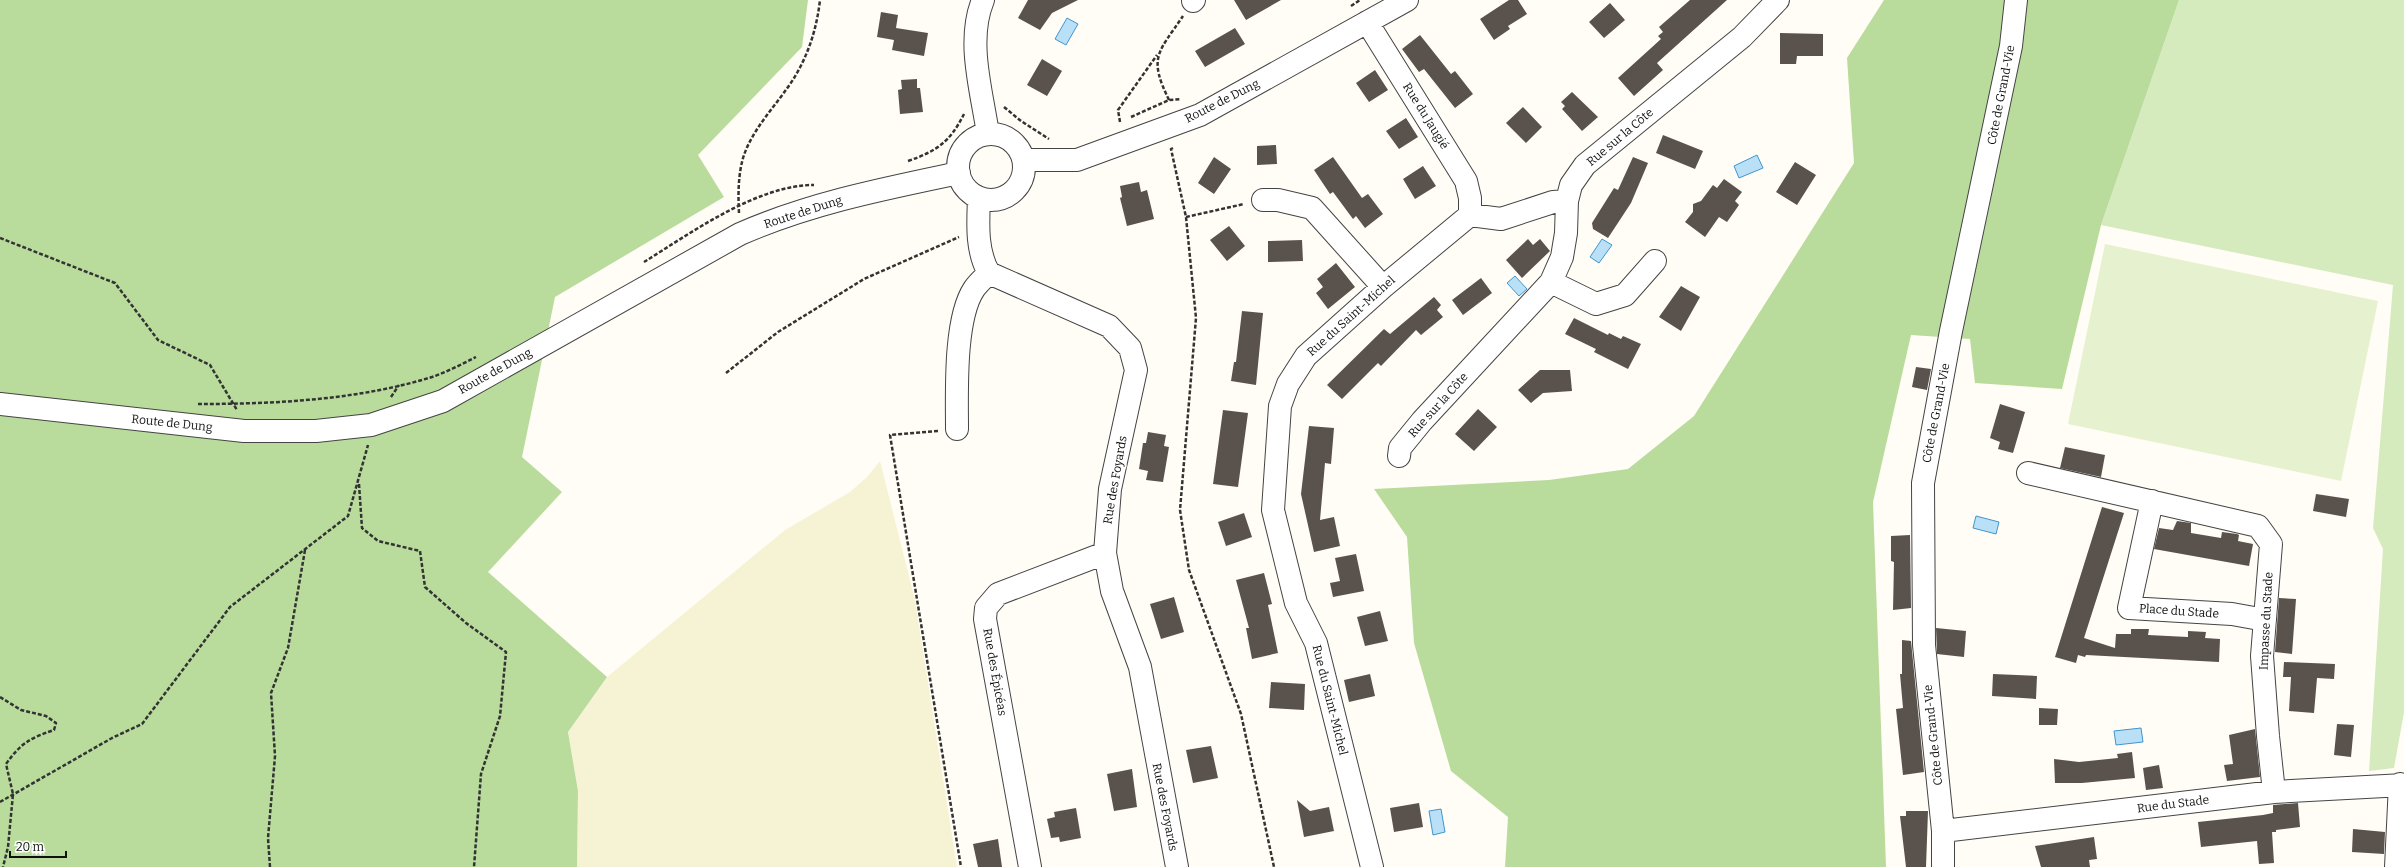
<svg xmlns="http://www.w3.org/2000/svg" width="2404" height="867" font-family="Bitter,serif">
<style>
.farmland{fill:#f6f3d4}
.green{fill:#d5ebbd}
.forest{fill:#b9dc9c}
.pitch{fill:#e6f2cf}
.water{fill:#b9e0f7;stroke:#3f96cf}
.building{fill:#5a524d}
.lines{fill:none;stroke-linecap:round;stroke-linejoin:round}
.minor-casing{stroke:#444;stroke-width:24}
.path{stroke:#333;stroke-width:2.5;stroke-dasharray:4 2;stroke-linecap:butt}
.minor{stroke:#fff;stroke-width:22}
.labels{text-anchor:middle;stroke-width:4;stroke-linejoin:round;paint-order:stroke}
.street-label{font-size:12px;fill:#111;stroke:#fff}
</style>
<rect width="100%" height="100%" fill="#fffdf5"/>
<!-- farmland -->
<path class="farmland" d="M880 461 915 600 957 867H577L578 791 568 732 607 677 785 530 850 492 867 477Z"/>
<!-- green -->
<path class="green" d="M2179 0H2404V712L2394 768 2369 771 2383 549 2373 528 2393 285 2101 225Z"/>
<!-- forest -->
<path class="forest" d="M0 0H808L802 47 698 155 724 197 555 297 522 457 562 492 488 572 607 677 568 732 578 791 577 867H0Z
M1884 0H2179L2101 225 2062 389 1975 383 1970 339 1911 335 1873 502 1886 867H1505L1508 817 1451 771 1414 643 1407 537 1374 489 1549 480 1628 469 1694 416 1854 163 1847 58Z"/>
<!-- pitch -->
<path class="pitch" d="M2105 244 2378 301 2341 481 2068 424Z"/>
<!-- water -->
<path class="water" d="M1067 18 1078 24 1066 45 1055 39Z
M1757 155 1763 168 1739 178 1734 166Z
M1602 239 1612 245 1599 263 1590 257Z
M1515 276 1527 289 1519 296 1507 283Z
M1976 516 1999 522 1996 534 1973 528Z
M2141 728 2143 742 2116 745 2114 731Z
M1441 809 1445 832 1433 835 1429 811Z"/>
<!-- building -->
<path class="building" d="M1028 0H1078L1052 13 1040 30 1018 18Z
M1234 0H1281L1246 20Z
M1509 0H1518L1527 14 1508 26 1510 29 1494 40 1480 19Z
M1690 0H1727L1657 63 1663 70 1634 96 1618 78 1661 39 1658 36 1663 32 1659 27Z
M1610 3 1625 20 1604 38 1589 22Z
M881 12 898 15 896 28 928 33 924 56 892 50 894 40 877 37Z
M1235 28 1245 44 1205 67 1195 51Z
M1780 33 1823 34V56H1797L1796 64H1780Z
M1420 35 1451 74 1455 71 1473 94 1455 108 1424 69 1419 72 1402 49Z
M1042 59 1062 71 1047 96 1027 85Z
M1375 70 1388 90 1369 102 1356 83Z
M917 79V88H920L923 112 900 114 898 90 902 89 901 80Z
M1572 92 1598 117 1582 131 1562 109 1565 106 1561 102Z
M1523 107 1542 127 1526 143 1506 123Z
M1406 118 1418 137 1399 149 1386 131Z
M1663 135 1703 151 1695 169 1656 153Z
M1276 145 1277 164 1257 165V146Z
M1214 157 1231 169 1214 194 1198 183Z
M1333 157 1362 198 1368 194 1383 214 1365 228 1356 216 1353 219 1333 192 1330 194 1314 170Z
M1633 157 1648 163 1631 203 1608 238 1593 229 1592 223 1614 188 1618 190Z
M1795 162 1816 175 1797 205 1776 192Z
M1423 166 1436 186 1415 199 1403 179Z
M1724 179 1742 192 1735 201 1739 205 1727 222 1719 217 1705 237 1685 222 1693 212V204L1701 201 1713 185 1717 188Z
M1139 182 1141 192 1147 190 1154 219 1127 226 1120 198 1122 197 1120 186Z
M1229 226 1245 246 1227 261 1210 240Z
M1528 239 1533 245 1540 239 1550 251 1522 278 1506 260Z
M1302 240 1303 261 1268 262V241Z
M1336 263 1355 287 1328 309 1316 293 1323 287 1317 279Z
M1481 278 1492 293 1463 315 1452 300Z
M1681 286 1700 297 1681 331 1659 317Z
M1434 297 1441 305 1437 310 1443 317 1421 335 1416 330 1381 366 1378 363 1342 399 1327 385 1384 329 1390 334Z
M1242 311 1263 313 1256 385 1231 381 1234 362H1236Z
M1574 318 1608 335 1609 333 1621 339 1623 336 1641 344 1628 369 1594 352 1596 349 1565 334Z
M1916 367 1931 369 1927 390 1912 387Z
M1540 370H1570L1572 391 1543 393 1531 403 1518 390Z
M2000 404 2025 412 2013 453 1998 449 2000 442 1990 438Z
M1478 409 1497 427 1474 451 1455 434Z
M1223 410 1248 413 1238 487 1213 484Z
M1309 426 1334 428 1331 464 1325 463 1320 520 1334 517 1340 546 1314 552 1301 494Z
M1148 432 1166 435 1164 446 1169 447 1163 482 1146 480 1148 471 1139 469 1143 443H1146Z
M2065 447 2105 455 2101 477 2060 468Z
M2316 494 2349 499 2346 517 2313 511Z
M2102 507 2124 513 2084 638 2115 648 2116 634H2131V629H2149L2148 635 2188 637V631L2206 632 2205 638 2220 639 2219 662 2086 655 2085 657 2078 655 2076 663 2055 657Z
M1244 513 1252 537 1226 546 1218 522Z
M2177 521 2191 523V533L2221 538 2222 532 2237 534 2239 535 2238 541 2253 544 2249 566 2154 549 2159 528 2173 530Z
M1910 535 1911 608 1893 610 1894 562 1891 561V536Z
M1356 554 1364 591 1333 597 1330 583 1340 581 1335 558Z
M1264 573 1272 604 1268 605 1278 653 1252 659 1246 628H1249L1236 580Z
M1174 597 1184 632 1161 639 1150 604Z
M2279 598 2296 599 2292 654 2275 652Z
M1380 611 1388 641 1365 646 1357 617Z
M1936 628 1966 631 1964 657 1937 654Z
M1902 640 1911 641 1924 772 1903 775 1896 709 1903 708 1900 674H1902Z
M2284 662 2335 664 2334 679 2317 678 2314 713 2289 711 2291 677H2283Z
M1370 674 1375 696 1349 702 1344 680Z
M1993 674 2037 676 2036 699 1992 696Z
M1271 682 1305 684 1304 710 1269 708Z
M2039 708 2058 709 2057 725H2039Z
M2337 724 2354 725 2351 757 2334 755Z
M2255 729 2260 777 2227 781 2224 765 2233 764 2229 735Z
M1211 746 1218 778 1193 783 1186 750Z
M2132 752 2135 778 2082 783H2055L2054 759 2079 762 2118 758 2117 754Z
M2159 765 2163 788 2146 790 2143 768Z
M1132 769 1137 807 1114 811 1107 774Z
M1297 800 1310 811 1329 807 1334 831 1304 837Z
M1419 803 1423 827 1394 832 1390 808Z
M2298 803 2300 827 2276 830V832H2272L2274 863 2259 864 2257 841 2201 847 2198 822 2263 815 2273 813V805Z
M1076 808 1081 838 1060 842 1059 837 1051 838 1047 819 1055 817 1054 812Z
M1906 811H1928L1926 867H1906L1900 816H1906Z
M2353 829 2385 832 2384 854 2352 852Z
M2094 837 2097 859 2089 860 2090 867H2041L2035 846Z
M998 839 1002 867H978L973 844Z"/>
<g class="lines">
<defs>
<path id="minor" d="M983 0C966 41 982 92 988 134
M1193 1 1194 0
M1367 22 1466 181 1470 198V215
M958 167a33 33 0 1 1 66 0a33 33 0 1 1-66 0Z
M1024 160H1077L1200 115 1407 0
M979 198C978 223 976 251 989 273L1109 326 1130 348 1136 370 1110 489 1105 553 1112 591 1140 667 1177 867
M1263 200H1278L1312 208 1383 287
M1551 282 1596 304 1625 295 1655 261
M0 404 244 431H316L371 425 443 401 740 234C811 203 883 189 959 173
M957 429C957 393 954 319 974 289 978 283 984 278 989 273
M1399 456 1400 448 1422 421 1551 282 1562 257 1566 233 1567 201 1571 185 1585 165 1742 37 1778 0
M2028 473 2258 526 2271 544 2262 656 2268 736 2274 792
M2152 501 2129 608 2232 614 2265 620
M1943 831 2274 792 2404 785
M1030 867 985 619 986 608 998 594 1105 553
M1372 867 1316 643 1296 603 1273 510 1280 406 1288 384 1306 356 1383 287 1470 215 1501 219 1553 202 1567 201
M1943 867V831L1924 645 1923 483 1951 331 2011 46 2016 0
M2396 867 2400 784"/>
</defs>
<!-- minor casing -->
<use href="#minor" class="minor-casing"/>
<!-- path -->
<path class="path" d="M1351 6 1360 0
M1169 100C1148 57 1158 53 1183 16
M1004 107 1021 121 1049 139
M1131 117 1169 100 1181 99
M1120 122 1118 110 1157 55
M1173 148 1171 149 1186 217 1196 318 1180 510 1189 570 1241 714 1274 867
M908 161C937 151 950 142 964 114
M739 213C738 195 738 173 744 155 755 124 781 101 797 73 810 50 817 26 820 0
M1186 217 1244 204
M0 238 115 283 158 340 210 365 237 410
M644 262C691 233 757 185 814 185
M726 373 778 332 864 279 959 237
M391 397 399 385
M198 404C275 404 358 400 432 377 447 372 462 364 476 357
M938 431 890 435 961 867
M359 484 362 528 378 541 420 551 425 587 466 623 506 652 500 716 481 774 474 867
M0 697 21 710 46 716 56 723 54 730C30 738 21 743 6 764L13 794 8 847 3 867
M0 802 112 738 142 724 230 607 348 516 368 445
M270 867 268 838 275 756 271 693 288 648 305 550"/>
<!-- minor -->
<use href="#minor" class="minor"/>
</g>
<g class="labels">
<!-- street labels -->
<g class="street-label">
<text transform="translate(2001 95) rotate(-79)" y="4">Côte de Grand-Vie</text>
<text transform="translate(1222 101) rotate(-27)" y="4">Route de Dung</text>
<text transform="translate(1426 116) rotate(58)" y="4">Rue du Jaugié</text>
<text transform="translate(1620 137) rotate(-40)" y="4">Rue sur la Côte</text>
<text transform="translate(803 212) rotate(-18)" y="4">Route de Dung</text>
<text transform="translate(1351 316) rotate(-42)" y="4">Rue du Saint-Michel</text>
<text transform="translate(495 371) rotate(-29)" y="4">Route de Dung</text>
<text transform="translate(1438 405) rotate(-48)" y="4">Rue sur la Côte</text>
<text transform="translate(1936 413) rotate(-79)" y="4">Côte de Grand-Vie</text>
<text transform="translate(172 423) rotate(6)" y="4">Route de Dung</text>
<text transform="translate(1115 480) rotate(-80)" y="4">Rue des Foyards</text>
<text transform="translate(2179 611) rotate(4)" y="4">Place du Stade</text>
<text transform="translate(2266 621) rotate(-87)" y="4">Impasse du Stade</text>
<text transform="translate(995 672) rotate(80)" y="4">Rue des Épicéas</text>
<text transform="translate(1330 700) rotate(76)" y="4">Rue du Saint-Michel</text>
<text transform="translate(1933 735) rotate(-96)" y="4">Côte de Grand-Vie</text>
<text transform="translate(2173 804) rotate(-7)" y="4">Rue du Stade</text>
<text transform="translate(1165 807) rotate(79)" y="4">Rue des Foyards</text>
</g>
</g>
<!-- scale -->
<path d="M10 851v6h56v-6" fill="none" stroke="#111111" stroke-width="2"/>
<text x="16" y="851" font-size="12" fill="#111111" stroke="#ffffff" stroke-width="3" paint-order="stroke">20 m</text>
</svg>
